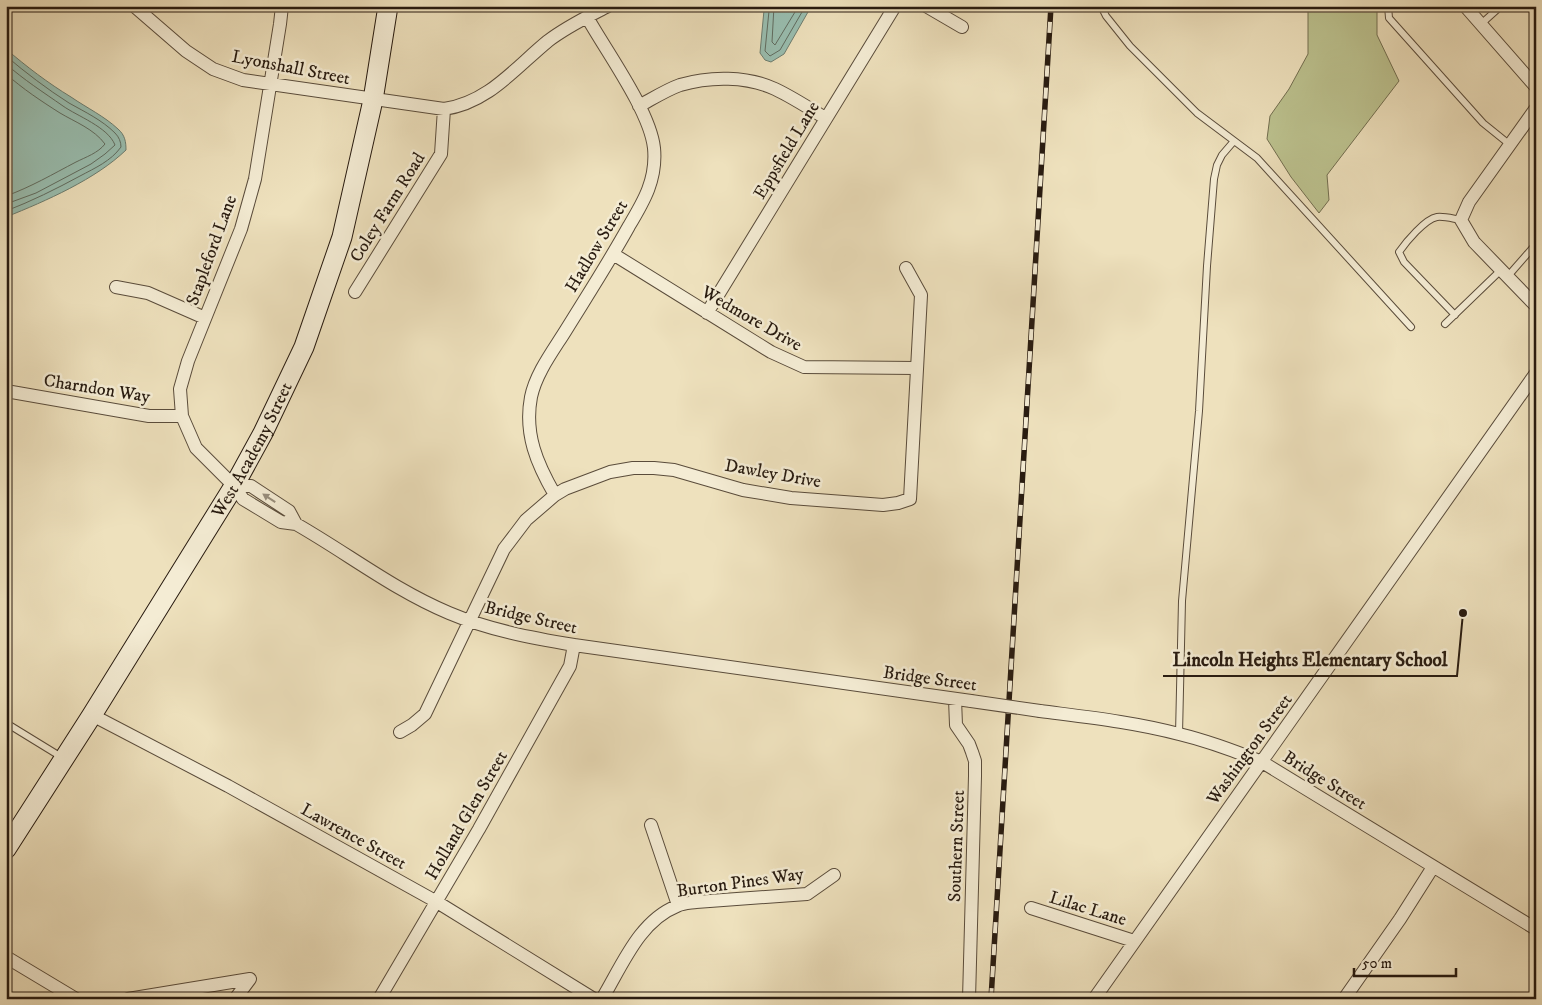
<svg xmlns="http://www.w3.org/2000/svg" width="1542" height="1005" font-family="'IM FELL DW Pica',serif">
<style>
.green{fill:#bcc28f;stroke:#726e50}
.water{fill:#99beb0;stroke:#6c7d70}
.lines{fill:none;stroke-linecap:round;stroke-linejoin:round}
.shore{stroke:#606c60;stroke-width:1}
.service-casing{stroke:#5a4c3b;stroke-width:8}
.minor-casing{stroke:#5a4c3b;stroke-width:14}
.secondary-casing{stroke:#281b10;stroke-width:21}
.service{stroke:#f4ecd4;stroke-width:6}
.minor{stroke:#f4ecd4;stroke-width:12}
.secondary{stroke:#f4ecd4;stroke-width:19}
.rail-casing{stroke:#281b10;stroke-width:5.5}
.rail{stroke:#f4ecd4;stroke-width:4;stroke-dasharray:11;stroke-linecap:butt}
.minor-bridge-casing{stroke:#5a4c3b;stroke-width:14;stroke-linecap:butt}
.minor-bridge{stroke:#f4ecd4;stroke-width:12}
.oneway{fill:#988e7c}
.labels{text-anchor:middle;stroke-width:5;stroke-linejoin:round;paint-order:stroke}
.street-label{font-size:18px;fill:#281b10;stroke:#f4ecd4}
.leader{fill:none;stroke:#281b10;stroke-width:2}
.callout-dot{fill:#281b10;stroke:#f4ecd4;stroke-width:2}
.callout-label{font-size:19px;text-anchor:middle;font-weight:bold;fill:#281b10;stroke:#f4ecd4;stroke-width:5;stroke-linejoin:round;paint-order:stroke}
</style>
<rect width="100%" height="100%" fill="#eee1bd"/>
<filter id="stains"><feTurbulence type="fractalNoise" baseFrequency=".004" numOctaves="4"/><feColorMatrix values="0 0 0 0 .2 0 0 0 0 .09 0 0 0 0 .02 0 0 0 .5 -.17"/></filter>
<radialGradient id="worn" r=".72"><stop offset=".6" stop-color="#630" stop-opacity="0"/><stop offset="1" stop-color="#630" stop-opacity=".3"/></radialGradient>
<!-- green -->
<path class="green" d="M1308 6H1377V35L1399 81 1327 175 1329 200 1319 213 1291 177 1267 139 1270 116 1289 89 1308 54Z"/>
<!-- water -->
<path class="water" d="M760 6H805L808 12 784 54 771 62 765 60 760 53 764 10Z
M6 49C27 67 48 83 71 97 87 108 104 116 118 129 125 135 126 142 126 150 96 179 46 201 6 217Z"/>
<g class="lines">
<!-- shore -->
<path class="shore" d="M767 6 769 11 765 51 770 56 780 50 802 12 801 6
M774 6 772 42 775 45 795 12V6
M6 56C26 73 47 89 69 103 85 112 102 120 115 133 119 137 121 142 121 147 111 161 95 168 80 176 56 189 32 201 6 211
M6 64C24 80 43 92 63 106 77 116 108 127 115 145L105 154 91 164 36 193 6 204
M6 74C23 89 41 101 60 113 75 122 94 129 105 144 98 153 86 157 76 162 53 174 31 187 6 196"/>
<defs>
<path id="service" d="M1101 6 1106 16 1130 46 1197 113 1257 158 1411 327
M1388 6 1389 18 1483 123 1509 144
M1481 24 1501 6
M1508 276 1536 244
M1455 315 1404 262 1399 252C1406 242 1425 219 1437 217 1444 216 1454 219 1461 220
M1445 324 1501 270
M6 723 63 758
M1179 734 1182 601 1199 411 1207 266 1214 179 1217 165 1222 155 1234 141"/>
<path id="minor" d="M134 6 186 51 213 69 243 80 444 109C488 103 515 68 548 41 566 27 587 17 608 6
M282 6 280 24 255 179 241 229 188 361 180 389 182 416 196 448 234 486 243 499 281 522 296 524C347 553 394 590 449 613 489 630 532 638 574 645L971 701
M926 6 962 27
M1465 6 1536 87
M639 106C652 99 666 90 680 85 710 76 747 76 775 89 792 97 809 108 825 118
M1536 108 1469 202 1461 220 1474 242 1536 306
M613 254 771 352 804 367 916 368
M116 287 148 293 205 318
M355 292 441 154 444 109
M707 313 895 6
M6 391 149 416H182
M234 486H251L254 488 289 511 296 524
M555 495C537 464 524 434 531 397 536 373 553 351 566 330 587 296 609 262 629 226 644 201 657 179 654 148 650 111 606 51 587 17
M955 699 956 725 969 744 972 752 975 761V776L969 999
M1040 711C1086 717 1134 722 1179 734 1208 741 1235 751 1262 762L1536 929
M92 715 228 786 437 902 594 999
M400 732 412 725 425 714 504 549 526 520 555 495 565 489 610 472 633 468H654L674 470 743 490 791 498 883 505 898 503 910 499 921 295 906 268
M651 825 678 905
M1031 908 1134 941
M6 957 76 999
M128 999 250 979 235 999
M379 999 479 829 570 666 574 645
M602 999C622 966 639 921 677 906 683 903 690 903 696 902L807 894 834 875
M1094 999 1536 373
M1344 999 1400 919 1433 867"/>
<g id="secondary">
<path id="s1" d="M6 849 92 715 234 486 263 433 304 347 342 237 373 100 388 6"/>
</g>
</defs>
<!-- service casing -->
<use href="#service" class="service-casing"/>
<!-- minor casing -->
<use href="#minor" class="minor-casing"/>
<!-- secondary casing -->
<use href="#secondary" class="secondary-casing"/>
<!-- service -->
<use href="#service" class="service"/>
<!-- minor -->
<use href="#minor" class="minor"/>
<!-- secondary -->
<use href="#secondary" class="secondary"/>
<defs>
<path id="rail" d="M991 999 1051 6"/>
</defs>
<!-- rail casing -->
<use href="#rail" class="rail-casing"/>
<!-- rail -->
<use href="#rail" class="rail"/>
<defs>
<path id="minor-bridge" d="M971 701 1040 711"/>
</defs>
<!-- minor-bridge casing -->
<use href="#minor-bridge" class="minor-bridge-casing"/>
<!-- minor-bridge -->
<use href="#minor-bridge" class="minor-bridge"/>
</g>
<!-- one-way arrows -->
<defs><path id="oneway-solid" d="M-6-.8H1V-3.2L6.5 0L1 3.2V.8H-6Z" transform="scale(1.25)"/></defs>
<use class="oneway" href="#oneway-solid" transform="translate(269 498) rotate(-147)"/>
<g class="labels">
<!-- street labels -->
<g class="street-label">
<text transform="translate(291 67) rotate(11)" y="6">Lyonshall Street</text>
<text transform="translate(786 150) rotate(-59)" y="6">Eppsfield Lane</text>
<text transform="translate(387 207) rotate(-58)" y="6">Coley Farm Road</text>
<text transform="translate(596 246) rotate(-59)" y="6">Hadlow Street</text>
<text transform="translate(211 250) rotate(-70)" y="6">Stapleford Lane</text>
<text transform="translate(752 318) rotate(30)" y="6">Wedmore Drive</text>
<text transform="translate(97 388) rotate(9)" y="6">Charndon Way</text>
<text dy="6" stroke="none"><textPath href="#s1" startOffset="469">West Academy Street</textPath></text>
<text transform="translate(773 473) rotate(10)" y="6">Dawley Drive</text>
<text transform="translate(531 617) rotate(13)" y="6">Bridge Street</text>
<text transform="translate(930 678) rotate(8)" y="6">Bridge Street</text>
<text transform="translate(1249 749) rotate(-54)" y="6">Washington Street</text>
<text transform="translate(1325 780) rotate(32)" y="6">Bridge Street</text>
<text transform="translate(466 815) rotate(-60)" y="6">Holland Glen Street</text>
<text transform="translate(354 836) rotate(29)" y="6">Lawrence Street</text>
<text transform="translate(956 846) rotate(-88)" y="6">Southern Street</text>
<text transform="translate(740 882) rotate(-8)" y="6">Burton Pines Way</text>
<text transform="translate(1088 908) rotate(17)" y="6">Lilac Lane</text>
</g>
</g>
<!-- callouts -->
<path class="leader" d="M1463 613L1457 676H1163"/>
<circle class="callout-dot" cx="1463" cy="613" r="5"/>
<g class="callout-label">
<text x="1310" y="666">Lincoln Heights Elementary School</text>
</g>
<!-- margin -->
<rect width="1542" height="1005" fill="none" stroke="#eee1bd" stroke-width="25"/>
<rect x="8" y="8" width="1527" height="990" fill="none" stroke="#281b10" stroke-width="2.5"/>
<rect x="12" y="12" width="1517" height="980" fill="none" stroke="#281b10"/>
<!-- scale -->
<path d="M1354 968v8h102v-8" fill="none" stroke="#281b10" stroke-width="2.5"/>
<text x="1362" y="968" font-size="15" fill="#281b10" stroke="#f4ecd4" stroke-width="4" paint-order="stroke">50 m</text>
<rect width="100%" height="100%" filter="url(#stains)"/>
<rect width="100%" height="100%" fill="url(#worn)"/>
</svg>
